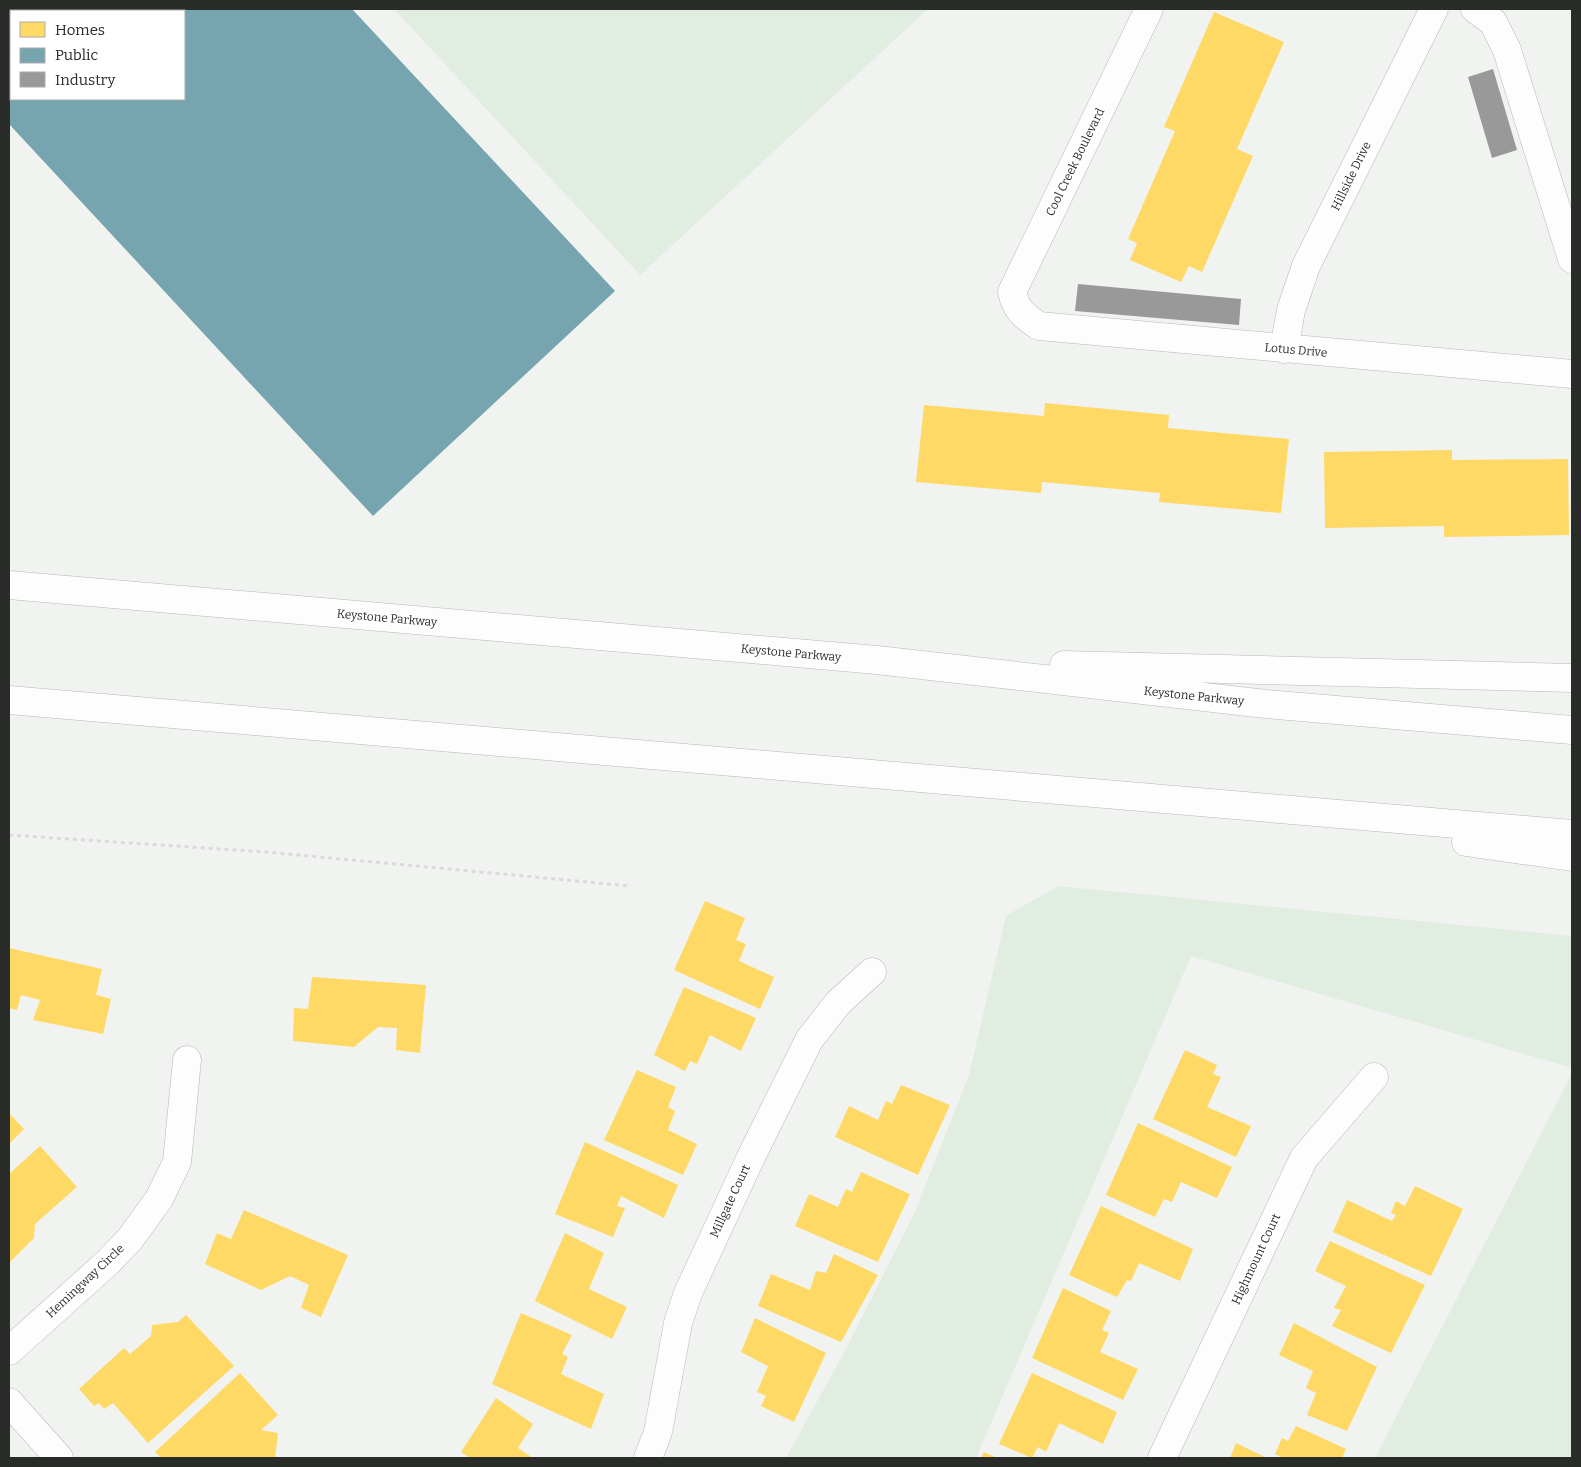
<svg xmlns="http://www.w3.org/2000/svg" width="1581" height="1467" font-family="Bitter,serif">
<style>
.green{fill:#e1ede1}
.homes{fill:#ffd966}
.public{fill:#76a5af;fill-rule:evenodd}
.industry{fill:#999}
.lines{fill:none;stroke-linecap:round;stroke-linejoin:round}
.minor-casing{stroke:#b6b8b6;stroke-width:29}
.highway-casing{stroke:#b6b8b6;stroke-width:29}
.path{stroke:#dadada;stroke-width:3;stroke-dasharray:4 4;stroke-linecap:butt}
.minor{stroke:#fdfdfd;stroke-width:28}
.highway{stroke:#fdfdfd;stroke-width:28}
.labels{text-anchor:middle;stroke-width:5;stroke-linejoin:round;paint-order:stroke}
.street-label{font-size:12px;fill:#2a2c2a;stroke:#fff}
</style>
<rect width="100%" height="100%" fill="#f0f3f0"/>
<!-- green -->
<path class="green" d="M394 9H928L640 275Z
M1058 886 1572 936V1068L1191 956 976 1458H786L847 1347 915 1212 969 1075 1006 916Z
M1572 1073V1458H1375Z"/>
<!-- homes -->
<path class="homes" d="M1214 12 1284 42 1237 149 1253 156 1202 272 1189 266 1181 282 1130 260 1137 243 1128 239 1175 131 1164 127Z
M1045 403 1169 415 1168 428 1289 439 1281 513 1159 502 1160 493 1042 482 1041 493 916 482 924 405 1044 416Z
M1452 450V460L1568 459 1569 535 1444 537V526L1325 528 1324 452Z
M705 901 745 918 736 940 746 944 739 961 774 977 760 1009 674 970Z
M9 948 102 969 96 995 111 999 103 1034 33 1020 40 1000 21 995 17 1010 9 1008Z
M312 977 426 985 420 1053 396 1050 397 1028 378 1027 354 1047 293 1041 294 1008 308 1009Z
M684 987 756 1018 741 1051 710 1035 697 1064 690 1061 685 1071 654 1055Z
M1185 1050 1217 1065 1213 1074 1221 1077 1207 1107 1251 1126 1236 1157 1153 1119Z
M637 1070 676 1087 668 1107 675 1111 668 1130 697 1144 683 1175 604 1140Z
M901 1085 950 1105 918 1175 835 1137 849 1106 878 1120 886 1101 892 1104Z
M9 1113 24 1129 9 1144Z
M1138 1123 1232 1167 1217 1198 1181 1182 1172 1202 1164 1199 1155 1217 1106 1195Z
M585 1142 678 1185 664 1218 621 1196 617 1206 625 1208 613 1237 555 1214Z
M40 1146 77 1187 35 1224 34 1238 9 1263V1174Z
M861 1172 910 1194 878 1262 795 1226 809 1194 838 1207 846 1189 852 1192Z
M1415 1186 1463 1209 1431 1276 1333 1232 1347 1200 1392 1221 1396 1215 1391 1213 1396 1201 1405 1206Z
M1101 1206 1193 1249 1180 1281 1139 1263 1131 1281 1127 1280 1117 1297 1069 1275Z
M244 1210 348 1255 321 1317 301 1308 309 1285 290 1276 261 1290 205 1264 217 1233 231 1239Z
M565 1233 604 1253 589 1289 627 1307 612 1339 535 1301Z
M1330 1241 1425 1285 1391 1353 1332 1326 1341 1310 1334 1308 1346 1286 1315 1271Z
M834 1254 878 1275 841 1342 758 1306 771 1274 810 1290 816 1271 826 1273Z
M1063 1288 1111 1311 1102 1330 1109 1333 1100 1352 1138 1369 1123 1400 1032 1358Z
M521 1313 572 1335 562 1354 568 1357 561 1374 604 1394 591 1429 492 1384Z
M186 1315 234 1366 148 1443 113 1403 104 1409 99 1403 94 1406 79 1389 124 1348 130 1354 151 1336 152 1325 178 1322Z
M755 1318 826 1353 794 1422 761 1406 766 1396 757 1392 768 1366 741 1352Z
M1294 1323 1377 1367 1347 1431 1307 1415 1316 1393 1306 1388 1313 1371 1279 1355Z
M240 1373 278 1415 261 1430 278 1433 275 1458H161L155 1452Z
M1032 1373 1117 1412 1103 1444 1059 1423 1046 1452 1038 1447 1032 1458 999 1444Z
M496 1398 533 1424 518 1448 533 1458H470L461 1452Z
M1296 1426 1346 1449 1342 1458H1283L1275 1454 1282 1438 1288 1441Z
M1236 1443 1267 1458H1230Z
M984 1452 997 1458H981Z"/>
<!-- public -->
<path class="public" d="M9 9H352L615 291 373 516 9 124ZM11 11H184V99H11Z"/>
<!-- industry -->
<path class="industry" d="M1493 69 1517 150 1492 158 1468 77Z
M1078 284 1241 299 1239 325 1075 311Z"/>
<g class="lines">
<defs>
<path id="minor" d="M1149 9 1012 292C1016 310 1024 316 1039 326L1572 374
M1475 9 1493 22 1507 50 1572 259
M1284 349 1291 310 1306 266 1434 9
M9 1351 107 1263 130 1239 159 1199 177 1162 187 1060
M9 1402 59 1458
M648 1458 658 1432 678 1323 688 1293 751 1157 809 1040 838 1003 872 972
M1162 1458 1304 1158 1374 1077"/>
<path id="highway" d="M9 585 877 660 1266 704 1572 730
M1064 665 1572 678
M9 700 1572 834
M1466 842 1572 857"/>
</defs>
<!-- minor casing -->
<use href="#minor" class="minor-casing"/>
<!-- highway casing -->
<use href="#highway" class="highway-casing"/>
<!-- path -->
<path class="path" d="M9 835 266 852 631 886"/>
<!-- minor -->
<use href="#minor" class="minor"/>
<!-- highway -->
<use href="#highway" class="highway"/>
</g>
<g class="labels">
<!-- street labels -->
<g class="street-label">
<text transform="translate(1075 162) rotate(-64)" y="4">Cool Creek Boulevard</text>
<text transform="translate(1351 176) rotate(-64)" y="4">Hillside Drive</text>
<text transform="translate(1296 350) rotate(5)" y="4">Lotus Drive</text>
<text transform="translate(387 618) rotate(5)" y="4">Keystone Parkway</text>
<text transform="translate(791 653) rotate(5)" y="4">Keystone Parkway</text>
<text transform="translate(1194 696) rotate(6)" y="4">Keystone Parkway</text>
<text transform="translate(730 1201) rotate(-65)" y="4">Millgate Court</text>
<text transform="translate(1256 1259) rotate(-65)" y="4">Highmount Court</text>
<text transform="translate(85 1281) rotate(-43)" y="4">Hemingway Circle</text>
</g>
</g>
<!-- border -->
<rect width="1581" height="1467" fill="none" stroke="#2a2c2a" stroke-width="20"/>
<!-- legend -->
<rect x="10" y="10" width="175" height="90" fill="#ffffff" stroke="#aaabaa"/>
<rect x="20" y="22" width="25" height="15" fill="#ffd966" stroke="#aaabaa"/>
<text x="55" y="35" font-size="15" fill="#2a2c2a">Homes</text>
<rect x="20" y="48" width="25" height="15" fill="#76a5af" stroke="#aaabaa"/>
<text x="55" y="60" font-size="15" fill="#2a2c2a">Public</text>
<rect x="20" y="72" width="25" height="15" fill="#999999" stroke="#aaabaa"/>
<text x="55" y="85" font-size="15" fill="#2a2c2a">Industry</text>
</svg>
